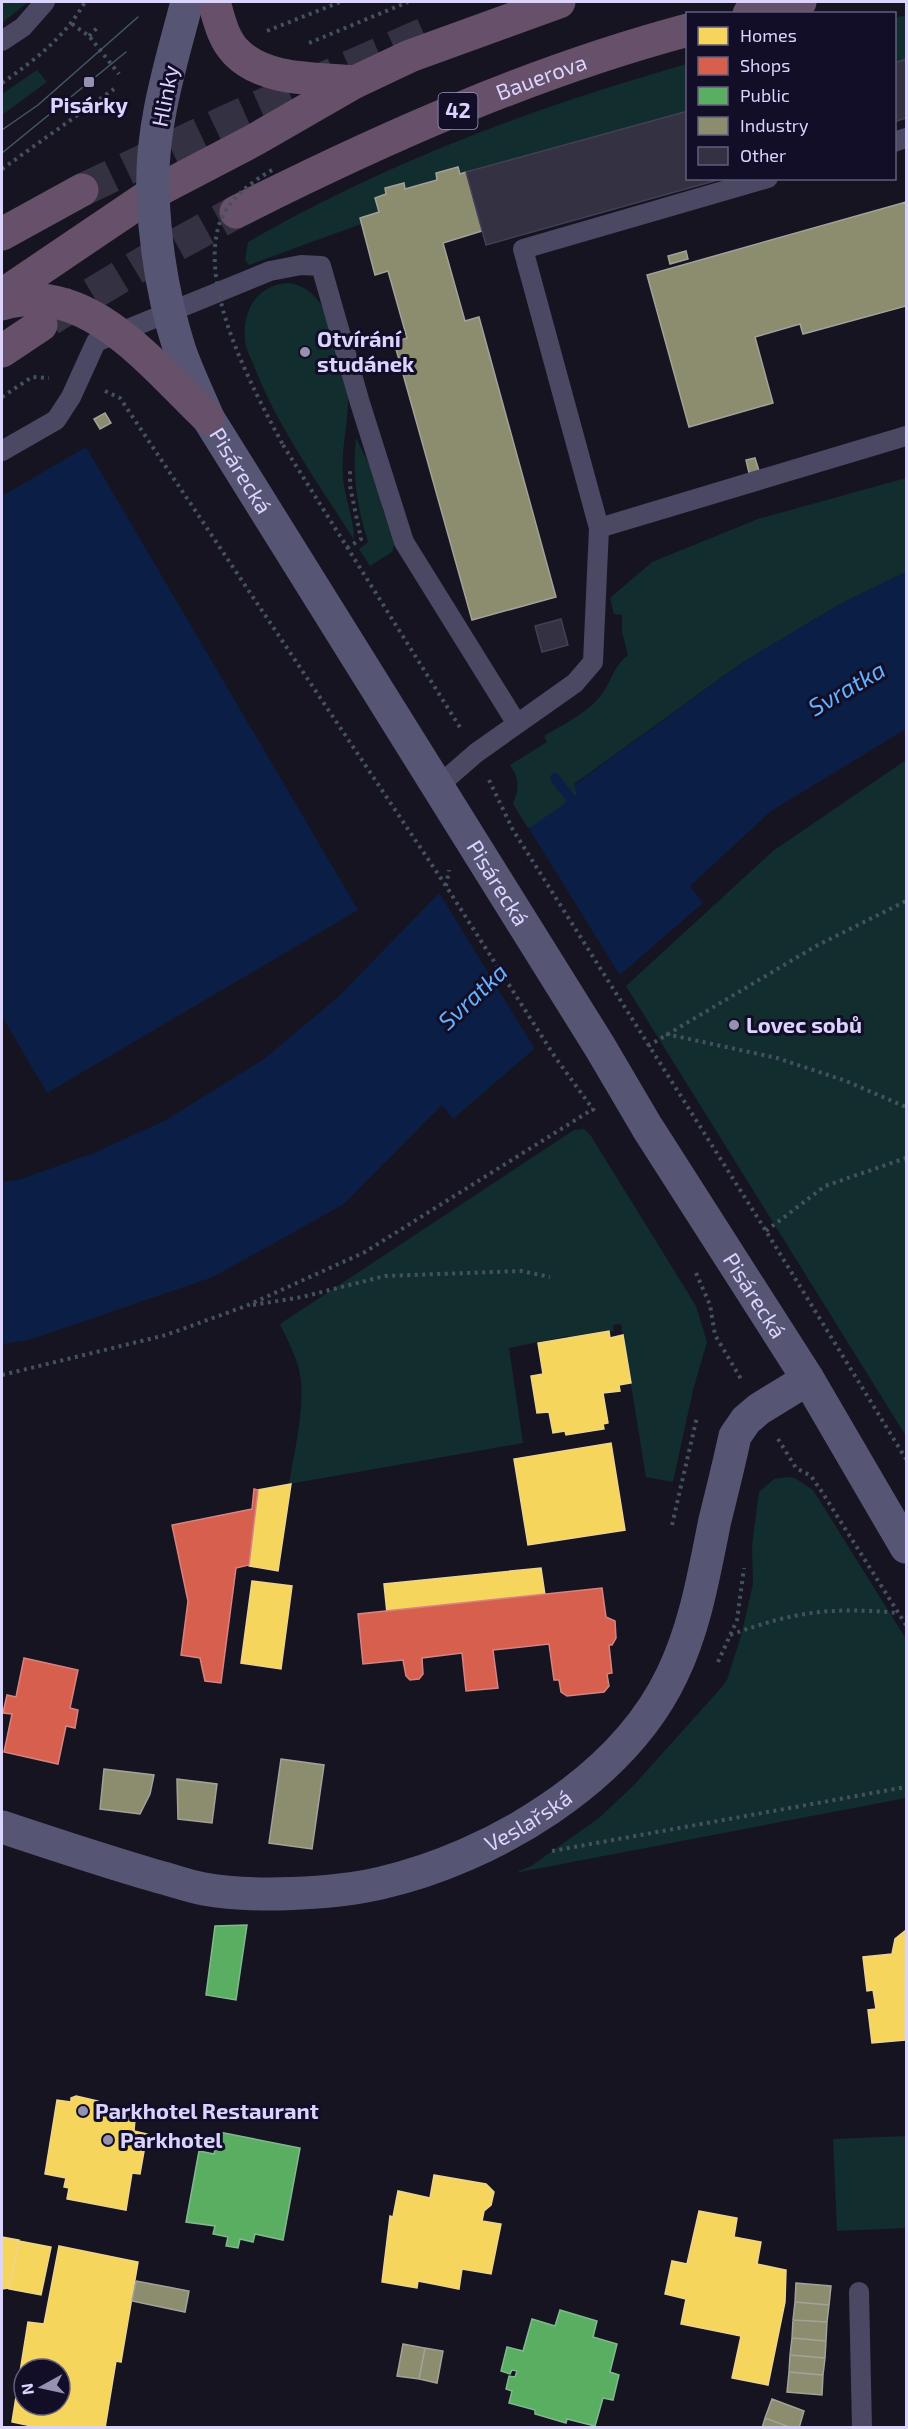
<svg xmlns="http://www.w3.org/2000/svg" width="908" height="2429" font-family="'Exo 2',sans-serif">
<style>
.green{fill:#122d2e}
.water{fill:#0b1f46}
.pier{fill:#161421}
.homes{fill:#f6d55c;stroke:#eed58d;stroke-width:1.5;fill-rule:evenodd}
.shops{fill:#d6604d;stroke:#d78382;stroke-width:1.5}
.public{fill:#5aae61;stroke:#80b990;stroke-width:1.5}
.industry{fill:#8c8c6e;stroke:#a3a29a;stroke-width:1.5}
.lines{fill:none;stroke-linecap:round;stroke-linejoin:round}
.stream{stroke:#0b1f46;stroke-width:10}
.building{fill:#343143;stroke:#433f55;stroke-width:1.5}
.highway-tunnel{stroke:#333142;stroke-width:33;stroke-dasharray:33 16;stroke-linecap:butt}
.path{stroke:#445161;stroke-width:4;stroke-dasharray:3 4.5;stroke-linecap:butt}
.lane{stroke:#4a4862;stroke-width:20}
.secondary{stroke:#575574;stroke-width:33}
.highway{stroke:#67506a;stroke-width:33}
.tram{stroke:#43586b;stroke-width:1.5}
.path-bridge{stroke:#445161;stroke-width:4;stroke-dasharray:3 4.5;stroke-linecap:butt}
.secondary-bridge{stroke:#575574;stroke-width:33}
.highway-bridge{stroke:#67506a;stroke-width:33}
.poi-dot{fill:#9591b1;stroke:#130e27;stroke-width:2}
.labels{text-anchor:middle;stroke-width:6;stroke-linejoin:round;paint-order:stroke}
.shield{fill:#130e27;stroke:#9e99be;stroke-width:1.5}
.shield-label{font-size:21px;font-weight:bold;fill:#dad4ff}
.street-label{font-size:22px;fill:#dad4ff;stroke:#130e27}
.poi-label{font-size:22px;font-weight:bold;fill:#dad4ff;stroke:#130e27;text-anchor:start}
.water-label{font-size:24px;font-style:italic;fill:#62b3ff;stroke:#130e27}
</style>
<rect width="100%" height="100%" fill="#161421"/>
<!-- green -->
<path class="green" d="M2 2H28L2 23Z
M906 10V59L895 63V18L906 15Z
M687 64V111L460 174 458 167 436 173 437 180 405 189 404 183 385 188 386 194 375 198 379 212 360 218 361 224 249 265 245 260 248 242C385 163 535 107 687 64Z
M37 70 47 82 2 115V94Z
M289 283C326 288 333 333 341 363 344 376 349 389 348 403 347 428 341 452 343 477 344 497 355 522 354 540 319 484 278 428 254 366 251 358 245 348 245 340 242 310 258 284 289 283Z
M356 438 369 464 385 507 382 508 395 542 392 552 370 566 359 549 368 542C357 507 352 474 356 438Z
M906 478V572L842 603 743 662 574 784 577 795 529 830 513 804C519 789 520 780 510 765L547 742 544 736C562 725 584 715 599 698 611 684 613 666 628 655L622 632V615L614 614 610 598 652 562 758 519Z
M906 760V1436L626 986 773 851Z
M584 1129 591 1136 696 1306 707 1342 693 1390 673 1482 646 1477 621 1324 613 1325 614 1331 570 1339 568 1336 509 1348 523 1443 289 1484C294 1454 304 1411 301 1381 299 1360 288 1342 280 1324L574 1130Z
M789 1477 795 1478 813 1490 906 1639V1798L515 1873 531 1866 599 1818 634 1785 721 1688 727 1680 741 1636 753 1584 752 1545 759 1492 774 1479Z
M906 2136V2228L837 2231 833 2139Z"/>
<!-- water -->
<path class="water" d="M86 447 358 910 47 1093 2 1016V496Z
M906 572V729L771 811 690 886 703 903 453 1119 442 1105 344 1204 213 1277 29 1340 2 1344V1182L21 1179 94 1153 166 1120 264 1059 338 997 446 886 577 795 574 785 743 662 842 603Z"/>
<!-- pier -->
<path class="pier" d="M528 827 621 977 536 1051 438 891 445 884Z"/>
<!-- homes -->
<path class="homes" d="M609 1331 610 1338 623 1335 631 1383 619 1385 620 1391 603 1393 608 1423 603 1424 604 1429 566 1435 565 1431 553 1433 549 1412 537 1413 531 1376 543 1374 538 1343Z
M611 1443 625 1530 528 1545 514 1459Z
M291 1484 278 1571 249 1566 258 1490Z
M541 1568 545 1595 387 1613 384 1584Z
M252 1581 292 1586 281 1669 241 1663Z
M906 1930 905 2040 872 2043 868 2010 876 2009 873 1990 867 1991 863 1957 892 1954 895 1939Z
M76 2096 98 2101 96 2111 135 2119 134 2131 147 2134 140 2174 132 2173 126 2210 67 2199 69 2188 64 2187 66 2178 45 2174 57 2100 71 2102V2098Z
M434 2175 486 2184 494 2192 491 2205 484 2211 482 2221 501 2224 491 2274 462 2269 459 2289 418 2281 417 2288 382 2282 390 2216 393 2217 398 2191 430 2198Z
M699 2211 737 2218 734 2237 761 2242 757 2264 786 2270 785 2302 768 2385 732 2378 741 2336 681 2324 686 2299 665 2294 672 2261 687 2264Z
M2 2237 19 2240 9 2288 2 2289Z
M19 2241 51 2247 41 2295 9 2289Z
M59 2246 138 2262 121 2362 116 2361 105 2428H41L12 2422 28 2322 44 2324ZM24 2369H60V2405H24Z"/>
<!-- shops -->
<path class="shops" d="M254 1489 258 1490 249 1565 236 1568 221 1683 205 1681 200 1658 181 1655 188 1601 172 1525 252 1509Z
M602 1588 606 1617 615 1621 616 1638 612 1645H609L612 1673 607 1674 609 1686 604 1692 567 1696 561 1692 559 1680H554L549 1644 493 1650 498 1688 466 1691 462 1653 422 1658 423 1674 419 1679 410 1680 406 1676 403 1660 363 1664 358 1614Z
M24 1658 78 1670 70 1708 78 1710 75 1728 66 1726 58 1764 4 1752 12 1714 3 1713 7 1695 16 1697Z"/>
<!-- public -->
<path class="public" d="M247 1925 236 2000 206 1995 215 1926Z
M219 2132 300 2148 283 2240 255 2234 253 2242 240 2239 238 2248 226 2246 228 2237 213 2234 215 2226 186 2222 199 2151 214 2154Z
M560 2310 597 2321 593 2337 617 2344 610 2372 619 2375 613 2400 603 2398 595 2426 567 2419 566 2423 535 2414V2410L509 2403 512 2391 506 2389 509 2376 515 2377 517 2371 512 2370 510 2374 501 2371 507 2347 523 2351 532 2319 555 2326Z"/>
<!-- industry -->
<path class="industry" d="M458 167 460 174 466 172 482 231 443 243 465 321 479 317 556 597 472 620 394 342 407 338 388 271 375 275 360 218 379 212 375 198 386 194 385 188 404 183 405 189 437 180 436 173Z
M906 202V306L803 334 800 324 755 337 773 403 689 427 647 275Z
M686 251 688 259 670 264 668 256Z
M105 413 111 423 100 429 94 419Z
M755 458 760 474 750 477 746 460Z
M281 1759 324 1765 312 1849 269 1843Z
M104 1769 154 1775 150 1794 140 1814 100 1809Z
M177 1779 217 1784 212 1823 178 1819Z
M136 2281 189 2291 185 2312 132 2301Z
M796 2283 831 2286 829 2305 795 2302Z
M795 2302 829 2305 827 2322 793 2320Z
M793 2320 827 2322 826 2341 792 2338Z
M792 2338 826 2341 825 2358 790 2355Z
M403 2344 425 2348 419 2379 397 2376Z
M425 2348 443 2351 437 2383 419 2379Z
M790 2355 825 2358 823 2375 789 2372Z
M789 2372 823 2375 822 2395 787 2392Z
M772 2399 804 2411 799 2428H792L765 2418Z
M765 2418 792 2428H762Z"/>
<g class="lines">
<!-- stream -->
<path class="stream" d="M555 778 572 800"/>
</g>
<!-- building -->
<path class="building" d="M906 59V118L894 122V63Z
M688 111V178H725L486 245 466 172Z
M561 619 568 645 542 652 535 626Z"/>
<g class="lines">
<!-- highway-tunnel -->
<path class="highway-tunnel" d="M82 190 227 121 424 34
M50 319 147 261 236 212"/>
<!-- path -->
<path class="path" d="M72 24 89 36 119 74
M267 31 340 2
M89 36 97 28
M309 43 408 2
M2 83C36 59 64 38 85 2
M2 169 114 89
M105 391 120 398 446 886 555 1057 595 1112
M2 397 32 377 49 378
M283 445 461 729
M347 548 361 539 350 486V471
M489 780 513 830 766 1231 906 1459
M446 886 449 870
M666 1034 777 1058 846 1081 906 1107
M648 1046 816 946 906 901
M766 1231 825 1186 906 1158
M696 1273 710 1305 715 1335 741 1379
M253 1305 302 1297 385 1276 521 1271 550 1277
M2 1375 166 1335 246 1306 365 1252 593 1109
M778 1439 796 1468 811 1476 822 1492 906 1625
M672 1525 697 1417
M730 1635C796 1611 830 1607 899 1613
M718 1662 737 1620 744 1568
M552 1851 906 1787"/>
<!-- lane -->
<path class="lane" d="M2 41 23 27 45 2
M894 142 906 138
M2 451 56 420 71 397 96 342 270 271 301 265 321 266 360 403 404 542 517 724
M599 528 906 436
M437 787 476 753 575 683 593 662 599 528 523 249 768 178
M859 2292 862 2428"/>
<!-- secondary -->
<g class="secondary">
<path id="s1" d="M208 418 600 1047 647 1127 808 1379 906 1547"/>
<path id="s2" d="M2 1827C53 1844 104 1861 156 1876 172 1880 188 1886 204 1889 251 1898 334 1894 381 1883 491 1858 622 1780 672 1675 696 1625 704 1573 715 1520 722 1492 729 1464 735 1436L746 1420 759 1409 808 1379"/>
</g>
<!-- highway -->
<g class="highway">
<path d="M749 14 800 2"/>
<path id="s3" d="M236 212C381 139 531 72 688 30"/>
<path d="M2 234 82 190"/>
<path d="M2 295 153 193 256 139 355 82 410 56 559 2"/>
<path d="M2 351 41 325"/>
</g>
<!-- tram -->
<path class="tram" d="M2 130 38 105 138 17
M2 153 126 52"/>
<!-- path-bridge -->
<path class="path-bridge" d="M272 170C250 183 227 200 219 225 199 290 253 389 283 445"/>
<!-- secondary-bridge -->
<path class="secondary-bridge" d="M187 2C171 63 150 129 153 194 155 247 164 301 180 351 188 374 199 396 208 418"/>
<!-- highway-bridge -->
<path class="highway-bridge" d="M214 2C219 19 223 39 236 52 265 82 317 78 355 82
M2 304C87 278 155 368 208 418"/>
</g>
<!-- markers -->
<g class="poi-dot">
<rect x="83" y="76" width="12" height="12" rx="3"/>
<circle cx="305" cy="352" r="6"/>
<circle cx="734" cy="1025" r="6"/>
<circle cx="83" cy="2111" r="6"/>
<circle cx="108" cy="2140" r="6"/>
</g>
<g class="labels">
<!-- shield labels -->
<rect class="shield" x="438.5" y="93" width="39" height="36" rx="4.5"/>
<g class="shield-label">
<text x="458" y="118">42</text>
</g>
<!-- street labels -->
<g class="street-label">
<text dy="8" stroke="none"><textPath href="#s3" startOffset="334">Bauerova</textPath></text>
<text transform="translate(165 96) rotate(-79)" y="8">Hlinky</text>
<text dy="8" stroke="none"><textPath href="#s1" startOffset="62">Pisárecká</textPath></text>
<text dy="8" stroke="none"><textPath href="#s1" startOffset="548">Pisárecká</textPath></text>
<text dy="8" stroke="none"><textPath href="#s1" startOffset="1034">Pisárecká</textPath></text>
<text dy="8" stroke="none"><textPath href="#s2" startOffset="550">Veslařská</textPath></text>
</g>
<!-- poi labels -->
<g class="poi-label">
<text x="89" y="113" text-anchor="middle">Pisárky</text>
<text x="317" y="347">Otvírání<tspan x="317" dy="25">studánek</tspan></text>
<text x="746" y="1033">Lovec sobů</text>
<text x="95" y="2119">Parkhotel Restaurant</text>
<text x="120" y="2148">Parkhotel</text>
</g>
<!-- water labels -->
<g class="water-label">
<text transform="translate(847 689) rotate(-30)" y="8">Svratka</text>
<text transform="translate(473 997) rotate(-43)" y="8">Svratka</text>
</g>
</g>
<!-- border -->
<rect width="908" height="2429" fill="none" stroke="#dad4ff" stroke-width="6"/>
<!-- legend -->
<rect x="686" y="12" width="210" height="168" fill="#130e27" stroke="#635d7d" stroke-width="1.5"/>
<rect x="698" y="27" width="30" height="18" fill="#f6d55c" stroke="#635d7d" stroke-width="1.5"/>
<text x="740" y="42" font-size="18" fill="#dad4ff">Homes</text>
<rect x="698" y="57" width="30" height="18" fill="#d6604d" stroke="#635d7d" stroke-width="1.5"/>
<text x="740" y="72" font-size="18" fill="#dad4ff">Shops</text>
<rect x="698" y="87" width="30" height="18" fill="#5aae61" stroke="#635d7d" stroke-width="1.5"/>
<text x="740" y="102" font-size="18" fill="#dad4ff">Public</text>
<rect x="698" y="117" width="30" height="18" fill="#8c8c6e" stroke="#635d7d" stroke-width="1.5"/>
<text x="740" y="132" font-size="18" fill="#dad4ff">Industry</text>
<rect x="698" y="147" width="30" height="18" fill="#343143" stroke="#635d7d" stroke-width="1.5"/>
<text x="740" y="162" font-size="18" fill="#dad4ff">Other</text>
<!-- north arrow -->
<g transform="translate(42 2387) rotate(262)"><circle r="28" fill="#130e27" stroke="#635d7d" stroke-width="1.5"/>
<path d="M0-4.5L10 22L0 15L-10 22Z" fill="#9591b1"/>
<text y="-9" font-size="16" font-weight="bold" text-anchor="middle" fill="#dad4ff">N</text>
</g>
</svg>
